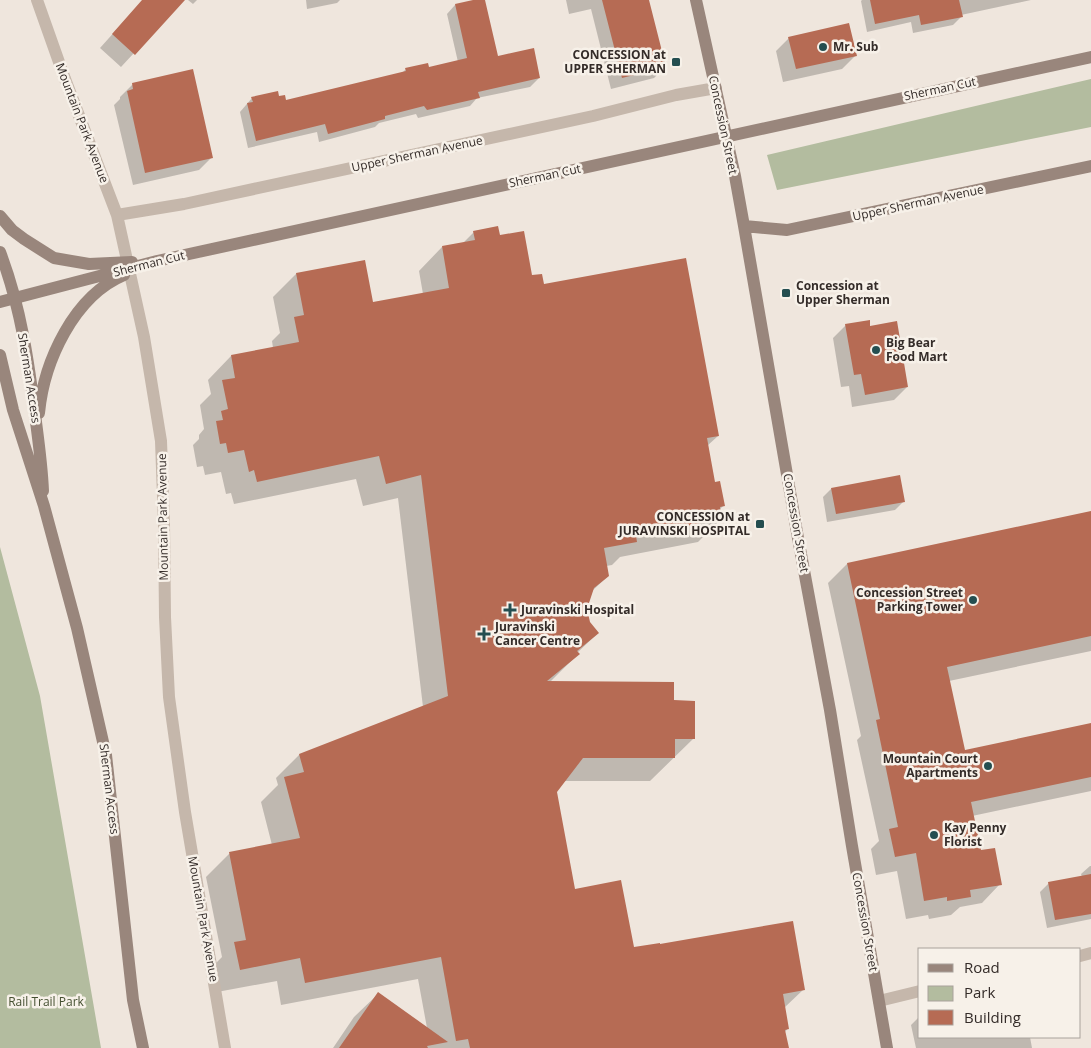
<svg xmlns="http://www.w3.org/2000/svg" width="1091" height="1048" font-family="'Open Sans',sans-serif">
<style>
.green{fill:#b3bc9f}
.shadow{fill:#0003}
.building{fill:#b66b54}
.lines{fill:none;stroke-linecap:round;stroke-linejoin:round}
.minor{stroke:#c5b7ab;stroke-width:12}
.secondary{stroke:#99867c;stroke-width:12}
.poi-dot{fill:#244e50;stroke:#f7f1e9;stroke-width:2}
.labels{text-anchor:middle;stroke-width:5;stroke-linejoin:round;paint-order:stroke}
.poi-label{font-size:12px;font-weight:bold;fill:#342c29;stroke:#f7f1e9;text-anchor:start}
.street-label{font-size:12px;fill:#342c29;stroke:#f7f1e9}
.park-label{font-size:12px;fill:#444f30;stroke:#f7f1e9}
</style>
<rect width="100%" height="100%" fill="#efe6dd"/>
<!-- green -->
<path class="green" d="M1091 79V127L777 190 767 155Z
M0 547 40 696 101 1048H0Z"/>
<!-- shadow -->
<path class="shadow" d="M143 0H183L121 67 100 48Z
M188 0H197L193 4Z
M306 0H340L337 3 307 9Z
M479 0H484L497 58 539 78 530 87 477 98 470 106 418 118 416 114 379 123 375 127 319 142 317 132 248 148 240 112 252 98 278 97 286 102 402 73 406 69H428L458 62 447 14 455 5Z
M566 0H648L665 67 654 78 611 89 591 9 569 14Z
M862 0H1031L961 15V17L953 25 913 33 911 22 867 32 861 1Z
M789 38 855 56 842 69 783 82 776 51Z
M133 84 212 157 199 170 133 185 114 105 120 99V97Z
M474 232 499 237 531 277 543 286 718 436 707 446 714 484 723 506 719 510 721 519 698 542 620 557 612 565 606 566 608 576 591 592 586 609 589 622 598 633 577 653 578 654 549 683 673 702 693 739 650 781H564L556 792 574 890 633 949 804 989 784 1008 788 1028 785 1032 787 1048H333L354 1017 378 994 427 1028 418 979 281 1005 277 981 217 992 212 967 222 957 206 877 229 854 272 845 261 802 278 785 276 778 299 755 423 707 398 498 363 506 356 479 234 504 231 493 226 494 221 472 205 475 203 466 197 467 193 445 199 439V435L204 429 200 405 211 394 208 380 231 356 273 348 272 341 280 333 273 297 296 274 364 261 372 304 423 294 419 271 442 247 462 244Z
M846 325 869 327 907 387 894 400 852 407 849 386 841 387 833 338Z
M831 489 904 501 895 510 827 522 823 497Z
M1091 512V651L949 681 964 751 1091 725V791L972 816 980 852 1000 884 982 903 960 907 951 915 929 919 928 915 906 919 897 871 876 875 871 849 879 841 857 740 861 736 828 583 847 564Z
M1090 866H1091V919L1047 928 1040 892 1049 883 1082 877 1081 874Z
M920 1016V1037H1030L1032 1048H916L911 1025Z"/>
<!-- building -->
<path class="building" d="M142 0H185L135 55 112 34Z
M473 0H485L498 56 534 48 540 78 478 92 480 98 427 110 424 106 385 116V119L328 134 325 124 256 141 247 103 253 102 251 97 278 91 279 96 285 95 286 100 406 71 405 68 428 63 429 67 467 58 455 4Z
M602 0H649L666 67 622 78Z
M870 0H959L963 17 921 25 919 15 875 24Z
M849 23 857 56 796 69 788 37Z
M193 69 213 158 145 173 127 91 133 89 132 83Z
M498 226 500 235 524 231 532 275 542 274 544 284 686 258 719 436 707 438 715 482 720 481 725 506 720 507 722 519 636 536 637 542 604 548 609 576 594 588 587 609 590 622 599 633 577 651 580 654 547 681 674 682V700L695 701V739H675V758H583L557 792 575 889 621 880 634 947 660 943V944L793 921 805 990 783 994 789 1029 785 1030 789 1048H470L468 1039 456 1041 441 957 305 983 300 958 240 970 234 942 246 940 229 852 300 838 284 777 304 772 299 754 448 696 421 475 386 484 379 456 257 482 254 470 249 472 244 450 228 453 226 443 220 444 216 421 223 420 221 411 228 409 222 380 235 378 231 355 299 342 294 317 304 315 296 273 365 260 373 302 449 288 442 246 475 240 473 231Z
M870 320V326L897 321 908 387 865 395 861 374 854 375 845 324Z
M900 475 905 502 836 514 831 488Z
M1091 511V636L947 667 965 750 1091 723V777L971 802 981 850 995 848 1002 885 970 890 971 897 947 901V897L924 901 916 853 895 857 889 829 898 827 876 720 880 719 847 563Z
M1091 874V914L1055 920 1048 882Z
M378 992 448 1042 427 1046 428 1048H339Z"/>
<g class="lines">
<!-- minor -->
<path class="minor" d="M37 0 65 79 117 215 144 337 161 441 164 524 165 617 169 697 185 812 225 1048
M117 215 184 204 593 116 676 95 716 88
M1080 956 1091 953
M879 1001 920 991"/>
<!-- secondary -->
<path class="secondary" d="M696 0 735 176 744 226 798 538 830 710 852 846 887 1048
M0 216 12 230 24 239 54 258 89 264 132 262
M744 226 787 230 1091 166
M0 252C21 307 29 364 36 422 39 445 42 467 43 491
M0 302 157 261 1091 57
M0 355 13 410 44 506 77 628 106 755 133 1000 143 1048
M39 413C44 361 74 296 124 275"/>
</g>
<!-- markers -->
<g class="poi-dot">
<circle cx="823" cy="47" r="5"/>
<rect x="671" y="57" width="10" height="10" rx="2.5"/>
<rect x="781" y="288" width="10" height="10" rx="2.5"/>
<circle cx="876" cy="350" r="5"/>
<rect x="755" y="519" width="10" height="10" rx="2.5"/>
<circle cx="973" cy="600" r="5"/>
<path d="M507.5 602.5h5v5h5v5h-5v5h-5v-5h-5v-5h5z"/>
<path d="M481.5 626.5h5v5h5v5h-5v5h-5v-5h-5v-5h5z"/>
<circle cx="988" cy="766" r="5"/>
<circle cx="934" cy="835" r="5"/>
</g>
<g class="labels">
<!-- poi labels -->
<g class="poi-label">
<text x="833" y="51">Mr. Sub</text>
<text x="666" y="59" text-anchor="end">CONCESSION at<tspan x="666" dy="14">UPPER SHERMAN</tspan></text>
<text x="796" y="290">Concession at<tspan x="796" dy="14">Upper Sherman</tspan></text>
<text x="886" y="347">Big Bear<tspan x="886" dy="14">Food Mart</tspan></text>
<text x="750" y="521" text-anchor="end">CONCESSION at<tspan x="750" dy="14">JURAVINSKI HOSPITAL</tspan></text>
<text x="963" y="597" text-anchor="end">Concession Street<tspan x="963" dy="14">Parking Tower</tspan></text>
<text x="521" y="614">Juravinski Hospital</text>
<text x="495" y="631">Juravinski<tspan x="495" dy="14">Cancer Centre</tspan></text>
<text x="978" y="763" text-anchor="end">Mountain Court<tspan x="978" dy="14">Apartments</tspan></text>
<text x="944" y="832">Kay Penny<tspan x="944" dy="14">Florist</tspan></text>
</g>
<!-- street labels -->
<g class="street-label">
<text transform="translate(940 89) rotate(-12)" y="4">Sherman Cut</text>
<text transform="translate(82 123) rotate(69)" y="4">Mountain Park Avenue</text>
<text transform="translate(723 125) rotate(78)" y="4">Concession Street</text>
<text transform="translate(417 154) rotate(-12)" y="4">Upper Sherman Avenue</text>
<text transform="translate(545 176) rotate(-12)" y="4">Sherman Cut</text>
<text transform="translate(918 203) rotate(-12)" y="4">Upper Sherman Avenue</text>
<text transform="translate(149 264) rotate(-14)" y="4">Sherman Cut</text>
<text transform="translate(29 378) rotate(81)" y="4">Sherman Access</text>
<text transform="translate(163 517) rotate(-91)" y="4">Mountain Park Avenue</text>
<text transform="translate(796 523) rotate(80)" y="4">Concession Street</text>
<text transform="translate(109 789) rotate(83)" y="4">Sherman Access</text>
<text transform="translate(203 919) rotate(80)" y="4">Mountain Park Avenue</text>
<text transform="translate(865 922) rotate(80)" y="4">Concession Street</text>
</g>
<!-- park labels -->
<g class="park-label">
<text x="46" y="1006">Rail Trail Park</text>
</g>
</g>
<!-- legend -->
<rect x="918" y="948" width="162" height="90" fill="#f7f1e9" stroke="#a9a29c"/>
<rect x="928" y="964" width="25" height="8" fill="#99867c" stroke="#a9a29c"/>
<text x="964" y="973" font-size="15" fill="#342c29">Road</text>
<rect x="928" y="986" width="25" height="15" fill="#b3bc9f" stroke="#a9a29c"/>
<text x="964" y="998" font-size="15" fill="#342c29">Park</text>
<rect x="928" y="1010" width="25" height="15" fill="#b66b54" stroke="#a9a29c"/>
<text x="964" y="1023" font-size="15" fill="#342c29">Building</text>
</svg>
